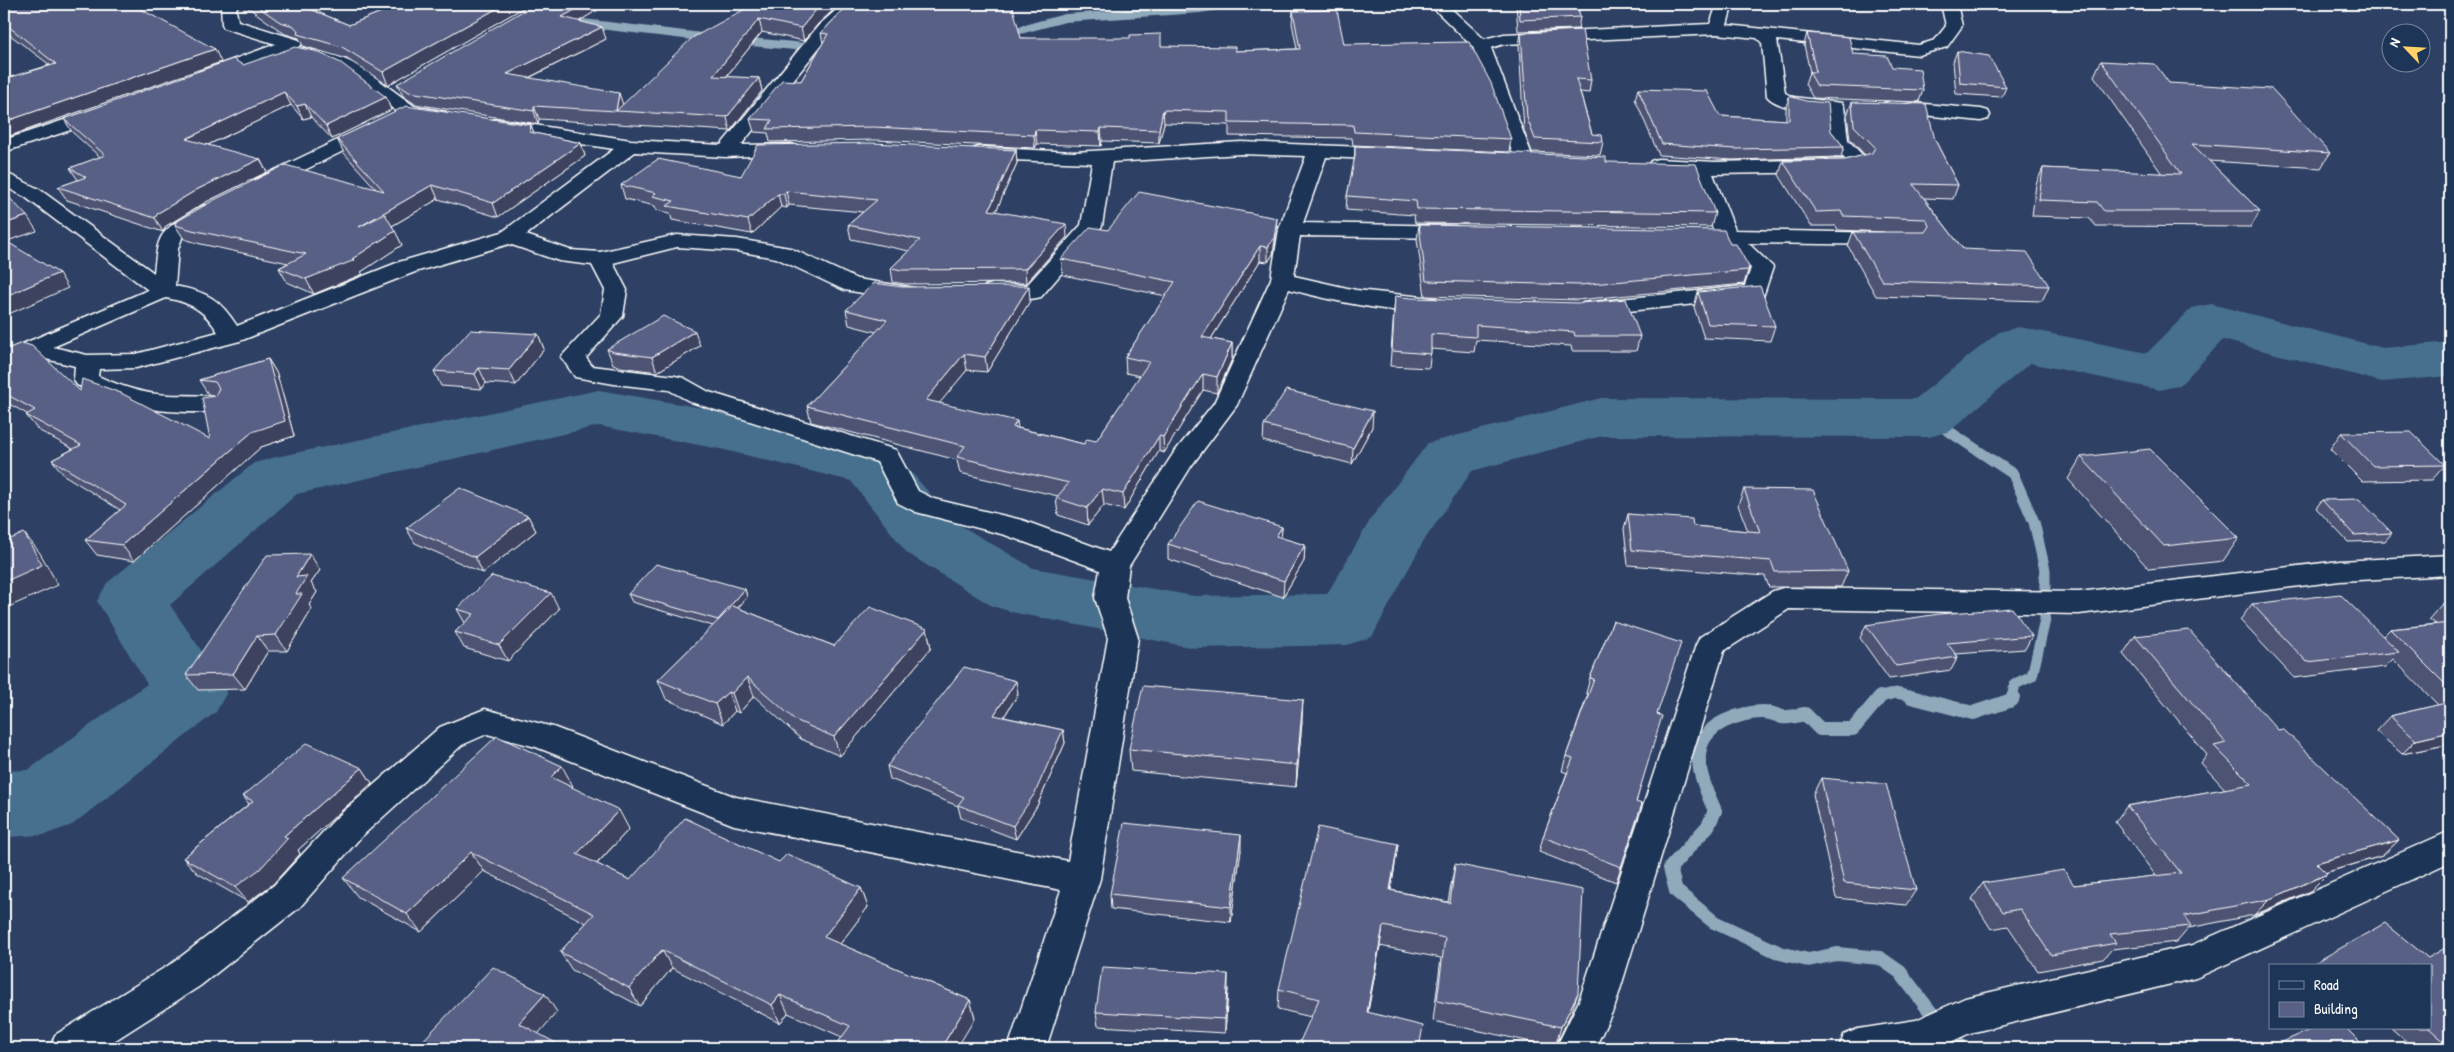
<svg xmlns="http://www.w3.org/2000/svg" width="2454" height="1052" font-family="'Patrick Hand',sans-serif">
<style>
.lines{fill:none;stroke-linecap:round;stroke-linejoin:round}
.stream-far2{stroke:#90a9bb;stroke-width:8}
.stream-far1{stroke:#90a9bb;stroke-width:11}
.stream{stroke:#90a9bb;stroke-width:14}
.river{fill:#466f8e;fill-rule:evenodd}
.street-casing{stroke:#fff;stroke-width:3}
.street{fill:#1d3557;fill-rule:evenodd}
.wall{fill:#4d5373;stroke:#fff}
.shaded-wall{fill:#3e435e;stroke:#fff}
.building{fill:#596086;stroke:#fff}
</style>
<rect width="100%" height="100%" fill="#2e4164"/>
<filter id="ink" filterUnits="userSpaceOnUse"><feTurbulence type="fractalNoise" baseFrequency=".02" numOctaves="2"/><feDisplacementMap in="SourceGraphic" scale="10" xChannelSelector="R" yChannelSelector="G"/><feConvolveMatrix kernelMatrix="1 2 1 2 8 2 1 2 1" color-interpolation-filters="sRGB"/></filter>
<g filter="url(#ink)">
<g class="lines">
<!-- stream-far2 -->
<path class="stream-far2" d="M574 22 710 38
M1005 34 1065 18 1199 9 1233 4
M738 41 817 48"/>
<!-- stream-far1 -->
<path class="stream-far1" d="M1929 418 2013 474 2034 522 2045 570V620L2032 676 2015 684 2012 698
M1877 698 1896 693 1917 698"/>
<!-- stream -->
<path class="stream" d="M1880 697 1853 729H1820L1805 714C1798 715 1790 718 1782 717 1776 715 1770 712 1763 712 1751 712 1736 716 1725 721 1683 741 1701 778 1715 811L1708 826 1670 868 1676 891 1714 922 1780 953 1808 960 1837 954 1880 958 1900 972 1942 1027 1964 1048
M1911 697 1973 713 2012 700 2013 697"/>
<!-- river -->
<path class="river" d="M2211 304 2383 348 2450 342V376L2382 382 2223 340 2180 385 2160 390 2030 363 1950 431 1929 437 1602 436 1472 471 1423 542 1372 637 1347 645 1194 648 1016 613 992 606 907 553 851 481 725 450 599 426 297 494 170 605 216 672 227 692 216 712 72 825 44 835 4 837V771L28 770 147 684 97 601 107 583 254 463 276 457 599 390 725 412 894 452 953 521 1033 568 1194 596 1327 594 1372 517 1428 443 1601 398 1915 399 1999 332 2019 327 2147 353 2192 308Z"/>
<defs>
<path id="street" d="M221 4H238L236 10 238 21 299 40 302 44 299 47 332 54 360 66 414 106 446 112 448 116 446 120 439 122 401 115 348 74 321 62 282 54 211 80H199L196 76 199 72 276 44 224 28 222 24Z
M843 4H860L831 33 741 145 791 144 798 146 801 150 798 154 726 157 635 152 526 235 570 250 600 252 677 235 737 239 790 248 857 279 915 288 918 293 915 298 907 300 844 290 776 258 737 251 677 247 613 263 627 290 623 316 586 358 592 366 675 376 684 378 709 392 896 450 918 491 934 499 1022 520 1109 552 1173 454 1214 403 1271 279 1279 229 1306 156 1241 154 1112 162 1102 226 1041 297C1024 301 1002 300 985 296L982 291 985 286 993 284 1027 285 1081 225 1092 163 979 159 972 157 969 153 972 149 979 147 1074 152 1241 142 1390 148 1397 150 1400 154 1397 158 1390 160 1326 157 1303 223 1456 226 1463 228 1467 232 1463 236 1456 238 1300 236 1294 276 1356 290 1433 298 1441 300 1444 305 1441 310C1408 318 1323 299 1289 289L1237 405 1192 465 1129 566 1125 598 1138 638 1100 879 1046 1048H1008L1061 890 734 825 536 747 487 734 462 745 360 838 300 907 200 986 103 1048H50L55 1035 174 962 274 885 336 818 440 727 485 709 553 727 736 797 1068 861 1108 638 1095 598 1100 570 1005 535 916 512 898 503 877 462 691 402 669 390 614 384 575 377 561 357 601 314 605 290 592 265 559 261 509 244 415 272 240 341 136 368 99 369 98 376C122 387 144 394 169 395 187 396 206 394 224 399L227 404 224 409C199 416 137 410 113 401 101 397 89 390 77 385L74 380 75 366 33 356 4 367V352L148 290 25 197 4 186V172L39 189 154 273C158 236 158 233 190 213 200 207 205 203 216 206L219 210 216 214 183 235 178 249 175 286C207 292 219 298 237 326L399 262 502 232 614 149 496 131 489 129 487 125 489 121 496 119 631 140 721 145 819 25ZM166 298C192 303 204 310 218 332L136 354 87 355 53 347Z
M1429 4H1446L1484 39 1504 34 1710 24 1715 10 1712 4H1728L1731 10 1727 25 1919 45 1935 40 1946 26 1941 4H1957L1962 26 1947 47 1919 55 1777 40 1785 93 1793 97 1842 103 1844 107 1848 140 1869 162 1866 166 1840 172 1713 174 1735 230 1889 233 1897 234 1900 239 1897 244 1889 245 1748 243 1773 267 1763 297 1590 315 1582 313 1579 308 1582 303 1745 286 1751 268 1722 242 1711 241 1708 236 1714 231 1692 173 1651 169 1648 165 1651 161 1658 159 1716 162 1845 159 1829 141 1826 112C1813 114 1775 107 1767 96L1762 43 1757 38 1717 34 1504 44 1491 48 1533 158 1530 162 1523 164 1516 162 1473 47Z
M1891 101 1981 109 1988 111 1990 115 1988 119 1981 121 1884 111 1882 107 1884 103Z
M103 107 110 109 112 113 110 117 4 152V140Z
M373 123 380 125 382 129 380 133 268 188 261 190 254 188 251 184 254 180Z
M2450 555V575L2340 581 2079 614 1789 609 1724 651 1615 1006 1595 1048H1556L1579 1001 1696 645 1700 637 1773 591 1783 588 2079 592 2340 561Z
M2450 831V862L2196 978 1970 1033 1938 1048H1839L1844 1035 1858 1029 1916 1020 1965 998 2192 945Z"/>
</defs>
<!-- street casing -->
<use href="#street" class="street-casing"/>
<!-- street -->
<use href="#street" class="street"/>
</g>
<!-- wall -->
<path class="wall" d="M4 4 221 62 4 138V79L50 65 10 35 4 36Z
M243 4H298L349 25 401 4H530L388 85 347 59 303 46 299 38 285 34Z
M754 4H840L818 24 804 41 762 32 726 77 759 78 762 91 730 131 539 119 538 124 415 104 403 96 397 84 606 5 579 21 606 39 529 78 623 105Z
M849 4H938L937 7 1021 38 1235 51 1297 49 1292 23 1293 11 1344 44 1511 139 1509 152 1353 145 1352 138 1229 136V125L1164 123 1159 143 1102 141 1101 146 1037 144 1035 148 875 140 770 142 768 133 754 132 750 119 801 81 823 43 821 33Z
M1516 4H1577L1580 17 1578 29 1518 31Z
M1521 33 1591 80 1589 93 1580 92 1592 134 1603 142 1600 155 1532 152 1524 131 1519 45Z
M1807 33 1853 54 1892 67 1923 90 1919 102 1813 98 1805 84 1809 72H1810L1804 45Z
M1957 51 2006 87 2002 97 1956 94 1953 62Z
M2101 61 2169 83 2330 153 2321 168 2209 161 2260 211 2251 227 2096 226 2089 218 2032 216 2036 184 2043 168 2162 174 2094 76Z
M243 65 386 97 391 110 332 139 311 117 303 119 291 105 208 145 267 172 206 202 166 226 163 232 67 200 58 187 78 180 70 168 100 157 72 132 64 119Z
M1638 89 1720 116 1786 120V107L1789 96 1831 131 1844 147 1841 157 1732 160 1659 155 1635 99Z
M1852 102 1935 140 1958 185 1953 199 1924 198 1963 249 2049 286 2042 301 1876 296 1848 246 1853 232H1884L1838 230 1836 226H1811L1779 175 1783 161 1845 160 1865 155 1850 139 1847 115Z
M531 125 534 133 581 143 585 156 498 217 438 199 392 226 402 245 361 272 363 274 314 294 287 282 279 268 288 263 201 244 184 239 175 225 376 189 344 153 337 139Z
M1355 146 1606 162 1715 213 1711 227 1415 223 1414 215 1346 210 1347 196 1354 163Z
M1016 150 1017 163 996 211 1067 237 1026 283 905 284 893 282 891 268 909 251 851 239 848 225 863 212 789 205 787 208 781 207 752 234 672 220 670 213 656 210 655 206 625 199 621 185 741 176Z
M1419 225 1730 244 1749 267 1744 284 1577 300 1425 296 1417 239Z
M1108 230 1276 233 1273 254 1268 262 1260 261 1211 339 1232 343V359L1217 393 1203 390 1164 453 1159 451 1124 510 1104 505 1088 525 1058 515 1056 498 1058 496 960 473 957 460 811 422 807 406 876 332 849 325 846 310 902 287 1030 301 987 372 967 370 939 403 1018 428 1084 444 1096 441 1140 376 1126 373 1125 357 1166 296 1063 275 1061 259Z
M1698 292 1775 326 1770 341 1704 338 1694 307Z
M1395 296 1640 336 1636 351H1572L1571 346 1476 340 1474 352 1431 349 1429 368 1390 366Z
M538 334 544 349 516 385 486 383 482 389 441 386 434 371Z
M700 346 657 372 620 367 613 364 607 349Z
M4 350 80 391 210 439 215 396 208 394 199 380 268 359 277 374 294 436 261 447 134 561 97 555 85 540 120 510 64 475 52 460 73 449 38 430 26 415 27 414 4 401Z
M1264 425 1372 427 1352 464 1263 441Z
M2341 433 2445 465 2432 480 2362 481 2330 449Z
M2081 457 2239 538 2223 561 2149 569 2068 479Z
M1744 489 1848 571 1841 587H1769L1765 576 1628 565 1624 529 1628 514 1693 526 1748 531 1738 505Z
M2322 500 2392 533 2385 541 2348 542 2316 508Z
M528 516 536 531 483 573 415 543 406 528Z
M1282 527 1281 538 1305 545 1304 561 1283 597 1168 559V544Z
M320 570 311 583 317 592 309 605 312 609 287 651H268L245 689 198 690 186 675Z
M745 589 747 597 738 608 834 646 927 629 931 648 840 756 801 739 754 696 739 713 735 711 723 724 666 699 658 680 713 626 632 602 628 594Z
M2450 602V744L2402 754 2376 731 2390 716 2438 705 2393 659 2385 667 2294 678 2240 620 2252 604 2383 636 2390 629 2436 624 2429 619 2442 604Z
M457 609H559L508 661 464 648 455 632 465 623Z
M1613 621 1657 714 1621 867 1616 882 1539 852 1543 837 1567 773 1562 771 1566 756 1588 694 1586 693 1590 678Z
M1866 625 2032 636 2025 649 1956 654 1958 657 1951 670 1889 679 1860 638Z
M2135 636 2278 730 2399 840 2382 856 2325 873 2327 874 2310 891 2254 915 2189 928 2177 942 2112 949 2103 959 2038 971 2008 926 1991 929 1972 899 1983 883 2074 885 2156 876 2115 822 2127 806 2225 789 2201 763 2207 755 2123 654Z
M1018 694 1004 717 1063 730 1065 743 1037 806 1016 839 961 818 958 806 890 779 887 766Z
M1302 722 1296 787 1131 771 1129 749Z
M362 768 372 783 298 850 300 854 273 884 248 902 197 873 183 858 249 804 243 796Z
M1821 778 1916 890 1906 905 1836 898 1813 794Z
M573 786 571 787 629 829 597 864 630 880 779 862 861 888 868 907 840 944 970 1000 975 1018 842 1037 788 1013 780 1023 672 968 640 1006 572 970 560 952 586 923 484 871 421 932 358 897 343 878Z
M1241 850 1231 922 1111 909 1110 894Z
M1455 864 1571 1013 1555 1047 1433 1021 1441 958 1380 946 1368 1012 1311 1017 1278 1009 1279 989 1395 865 1391 890 1448 902 1451 885Z
M2450 945V1048H2414L2391 1028H2430Z
M1228 989 1225 1033 1098 1026 1096 1012Z"/>
<!-- shaded-wall -->
<path class="shaded-wall" d="M505 4H530L388 85 383 72Z
M585 4H606V5L566 29 562 17Z
M824 4H840L818 24 804 41 801 28 815 11Z
M934 4H938L935 20 933 8Z
M759 19 762 32 716 89 713 76Z
M4 24 10 35 4 36Z
M602 27 606 39 512 86 507 74Z
M215 49 221 62 4 138V122Z
M759 78 762 91 730 131 727 117Z
M284 92 291 105 193 152 186 139Z
M619 93 623 105 616 111Z
M386 97 391 110 332 139 326 126Z
M305 104 311 117 303 119 297 106Z
M534 106 539 119 538 124 534 111Z
M1163 110 1164 123 1159 143V130Z
M531 125 536 139 530 132Z
M1101 128 1102 141 1101 146 1100 132Z
M1035 130 1037 144 1035 148 1034 135Z
M581 143 585 156 498 217 493 203Z
M1016 150 1017 163 991 223 989 210Z
M260 159 267 172 206 202 166 226 163 232 155 218 158 213 198 189Z
M432 185 438 199 366 241 359 227Z
M786 191 789 205 787 208 784 194Z
M778 194 781 207 752 234 748 220Z
M27 216 37 231 4 242V224Z
M1277 218 1276 233 1273 254 1268 262V247Z
M1066 224 1067 237 1026 283 1025 269Z
M395 231 402 245 361 272 363 274 314 294 306 279 352 259Z
M1260 246V261L1202 353V337Z
M59 273 68 288 4 316V297Z
M1029 286 1030 301 987 372 985 357Z
M695 331 700 346 657 372 652 357Z
M538 334 544 349 516 385 509 370Z
M1232 343V359L1217 393V377Z
M964 354 967 370 929 416 926 400Z
M268 359 277 374 294 436 261 447 134 561 122 545 252 432Z
M479 368 486 383 482 389 475 374Z
M1203 374V390L1164 453 1163 437Z
M1373 411 1372 427 1352 464 1353 448Z
M1017 421 1019 437 1013 427Z
M1159 436V451L1124 510 1123 494Z
M1102 489 1104 505 1088 525 1087 508Z
M528 516 536 531 483 573 475 557Z
M1282 527 1281 542 1276 536Z
M24 533 40 553 58 585 4 609V582Z
M1305 545 1304 561 1283 597 1284 581Z
M310 554 320 570 311 583 317 592 309 605 312 609 287 651 276 635 296 594V577Z
M745 589 747 597 721 628 718 620Z
M551 593 559 609 508 661 499 645Z
M927 629 931 648 840 756 834 737Z
M257 636 268 651 245 689 233 674Z
M747 677 754 696 739 713 732 693Z
M1016 681 1018 694 997 728 994 715Z
M728 692 735 711 723 724 715 704Z
M1303 700 1302 722 1296 787 1297 765Z
M1063 730 1065 743 1037 806 1016 839 1013 826Z
M2450 732V744L2402 754 2416 740Z
M562 766 573 786 561 797 551 777Z
M362 768 372 783 298 850 300 854 273 884 248 902 235 887 284 836Z
M619 810 629 829 588 873 577 854Z
M1241 835V850L1231 922V907Z
M2399 840 2382 856 2300 880 2316 863Z
M1398 844 1395 865 1387 911 1390 890Z
M471 852 484 871 421 932 407 914Z
M2327 874 2310 891 2254 915 2270 899Z
M861 888 868 907 831 956 824 937Z
M1383 926 1380 946 1364 1031 1367 1012Z
M662 950 672 968 640 1006 629 988Z
M1228 974V989L1225 1033V1019Z
M1578 993 1571 1013 1555 1047 1561 1027Z
M545 994 557 1012 532 1041 519 1023Z
M780 995 788 1013 780 1023 772 1005Z
M970 1000 975 1018 957 1048H941Z"/>
<!-- building -->
<path class="building" d="M4 4H131L215 49 4 122V79L56 64 4 23Z
M254 4H298L349 25 401 4H505L383 72 342 47 297 34 298 31 294 26 280 22Z
M535 4H585L562 17 602 27 507 74 619 93 616 111 534 106V111L409 92 397 84Z
M754 4H824L815 11 801 28 759 19 713 76 759 78 727 117 616 111 692 38Z
M849 4H934L933 8 979 4H1012L1021 38H1130V35L1161 34V46L1235 47V51L1300 49 1293 11 1337 10 1344 44 1469 42 1491 83 1511 139 1354 132 1353 125 1229 123V112L1163 110 1159 130 1101 128 1100 132 1035 130 1034 135 873 127 767 129 772 120 750 119 782 80 801 81 828 34 821 33Z
M1519 4H1577L1580 17 1520 20Z
M1582 30 1591 80 1576 79 1592 134 1602 135 1603 142 1535 139 1527 118 1521 33Z
M1807 33 1849 37 1853 54 1887 56 1892 67 1920 69 1923 90 1817 86 1809 72H1816Z
M295 47 315 51 341 63 386 97 326 126 305 104 297 106 284 92 186 139 260 159 198 189 158 213 155 218 58 187 86 177 70 168 105 155 64 119 233 59 243 65Z
M1957 51 1989 56 2006 87 1960 83Z
M2101 61 2155 64 2169 83 2272 89 2330 153 2192 144 2260 211H2104L2097 202 2039 200 2043 168 2181 174Z
M1638 89 1707 91 1720 116 1789 120V96L1806 101 1828 103 1831 131 1844 147 1735 149 1662 144Z
M1852 102 1926 104 1935 140 1958 185 1913 184 1963 249 2027 252 2049 286 1882 281 1853 232H1925L1929 226 1926 219 1843 216 1841 211 1816 212 1783 161 1845 160 1872 153 1875 147 1854 126Z
M406 106 531 125 530 132 581 143 493 203 432 185 359 227 385 214 395 231 352 259 355 260 306 279 279 268 306 254 192 230 175 225 176 222 214 200 285 165 384 191 337 139Z
M872 143 1016 150 989 210 1066 224 1025 269 902 270 891 268 920 240 848 225 877 200 786 191 784 194H778L748 220 667 206 674 201 652 196 656 193 621 185 658 159 741 176 758 145Z
M1355 146 1606 157V162L1696 164 1715 213 1417 209 1416 201 1347 196 1355 156Z
M4 192 27 216 4 224Z
M1139 192 1277 218 1274 239 1268 247 1260 246 1202 337 1232 343 1217 377 1203 374 1163 437 1159 436 1123 494 1102 489 1087 508 1056 498 1069 483 957 457 965 446 807 406 887 320 846 310 874 283 902 287 1029 286 985 357 964 354 926 400 1017 421 1013 427 1084 444 1087 439 1096 441 1149 362 1125 357 1175 282 1061 259 1090 227 1108 230Z
M1419 225 1724 230 1730 244H1736L1749 267 1748 270 1580 285 1426 281Z
M4 240 59 273 4 297Z
M1760 286 1775 326 1708 324 1698 292Z
M1395 296 1411 298 1580 303 1626 299 1640 336H1575L1574 332 1476 325V337L1431 334V354L1392 351Z
M663 316 695 331 652 357 614 352 607 349Z
M470 330 538 334 509 370 479 368 475 374 434 371Z
M22 343 32 346 80 391 82 379 121 393 210 439 202 398 215 396 219 388 215 382 199 380 268 359 285 421 252 432 122 545 85 540 126 505 52 460 81 445 26 415 35 410 4 393V350Z
M1286 390 1373 411 1353 448 1264 425Z
M2411 432 2445 465 2373 466 2341 433Z
M2150 449 2239 538 2164 546 2081 457Z
M460 488 528 516 475 557 406 528Z
M1744 489 1813 490 1848 571 1775 572 1771 561 1632 550 1628 514 1692 519 1693 526 1760 532Z
M2359 499 2392 533 2354 535 2322 500Z
M1198 501 1282 527 1276 536 1305 545 1284 581 1168 544Z
M24 533 42 565 4 582V542Z
M310 554 296 577 307 576 296 594H302L276 635 257 636 233 674 186 675 267 555Z
M656 564 745 589 718 620 628 594Z
M492 576 551 593 499 645 455 632 474 614 457 609Z
M2340 594 2399 652 2307 662 2252 604Z
M2450 602V611L2442 604Z
M733 606 834 646 870 607 927 629 834 737 795 720 747 677 732 693 728 692 715 704 658 680Z
M2012 608 2032 636 1947 643 1958 657 1896 666 1866 625 1939 614Z
M1613 621 1681 643 1657 714 1662 716 1636 802 1642 804 1621 867 1543 837 1573 758 1566 756 1594 679 1590 678Z
M2450 623V689L2390 629Z
M2189 630 2278 730 2283 729 2399 840 2316 863 2327 874 2270 899 2184 916 2191 926 2110 934 2116 943 2051 955 2020 909 2003 912 1983 883 2064 870 2074 885 2181 873 2127 806 2252 784 2214 746 2226 743 2135 636Z
M964 667 1016 681 994 715 1063 730 1035 793 1013 826 958 805 964 797 887 766Z
M1143 686 1303 700 1297 765 1129 749Z
M2450 702V732L2416 740 2390 716Z
M497 736 562 766 551 777 619 810 577 854 630 880 685 818 779 862 787 854 861 888 824 937 970 1000 941 1048H834L850 1026 780 995 772 1005 662 950 629 988 560 952 594 914 471 852 407 914 343 878Z
M307 743 362 768 284 836 288 838 260 869 235 887 183 858 253 801 243 796Z
M1821 778 1886 784 1916 890 1844 883Z
M1124 823 1241 835 1231 907 1110 894Z
M1318 827 1398 844 1390 890 1450 903 1455 864 1583 890 1578 993 1561 1027 1437 1001 1445 938 1383 926 1367 1012 1423 1026 1419 1048H1297L1319 999 1279 989Z
M2385 923 2428 958 2450 945V1047L2429 1028H2430V966H2309Z
M493 967 545 994 519 1023 565 1048H416Z
M1102 967 1228 974 1225 1019 1096 1012Z
M2314 1028H2346L2366 1048H2269Z"/>
</g>
<!-- margin -->
<rect width="2454" height="1052" fill="none" stroke="#1d3557" stroke-width="20"/>
<rect x="10" y="10" width="2434" height="1032" fill="none" stroke="#fff" stroke-width="2" filter="url(#ink)"/>
<!-- legend -->
<rect x="2269" y="964" width="162" height="65" fill="#1d3557" stroke="#77869a"/>
<rect x="2279" y="981" width="25" height="8" fill="#1d3557" stroke="#77869a"/>
<text x="2314" y="990" font-size="15" fill="#ffffff">Road</text>
<rect x="2279" y="1002" width="25" height="15" fill="#596086" stroke="#77869a"/>
<text x="2314" y="1014" font-size="15" fill="#ffffff">Building</text>
<!-- north arrow -->
<g transform="translate(2406 48) rotate(295)"><circle r="24" fill="#1d3557" stroke="#77869a"/>
<path d="M0-4L9 19L0 12L-9 19Z" fill="#ffd166"/>
<text y="-8" font-size="14" font-weight="bold" text-anchor="middle" fill="#ffffff">N</text>
</g>
</svg>
